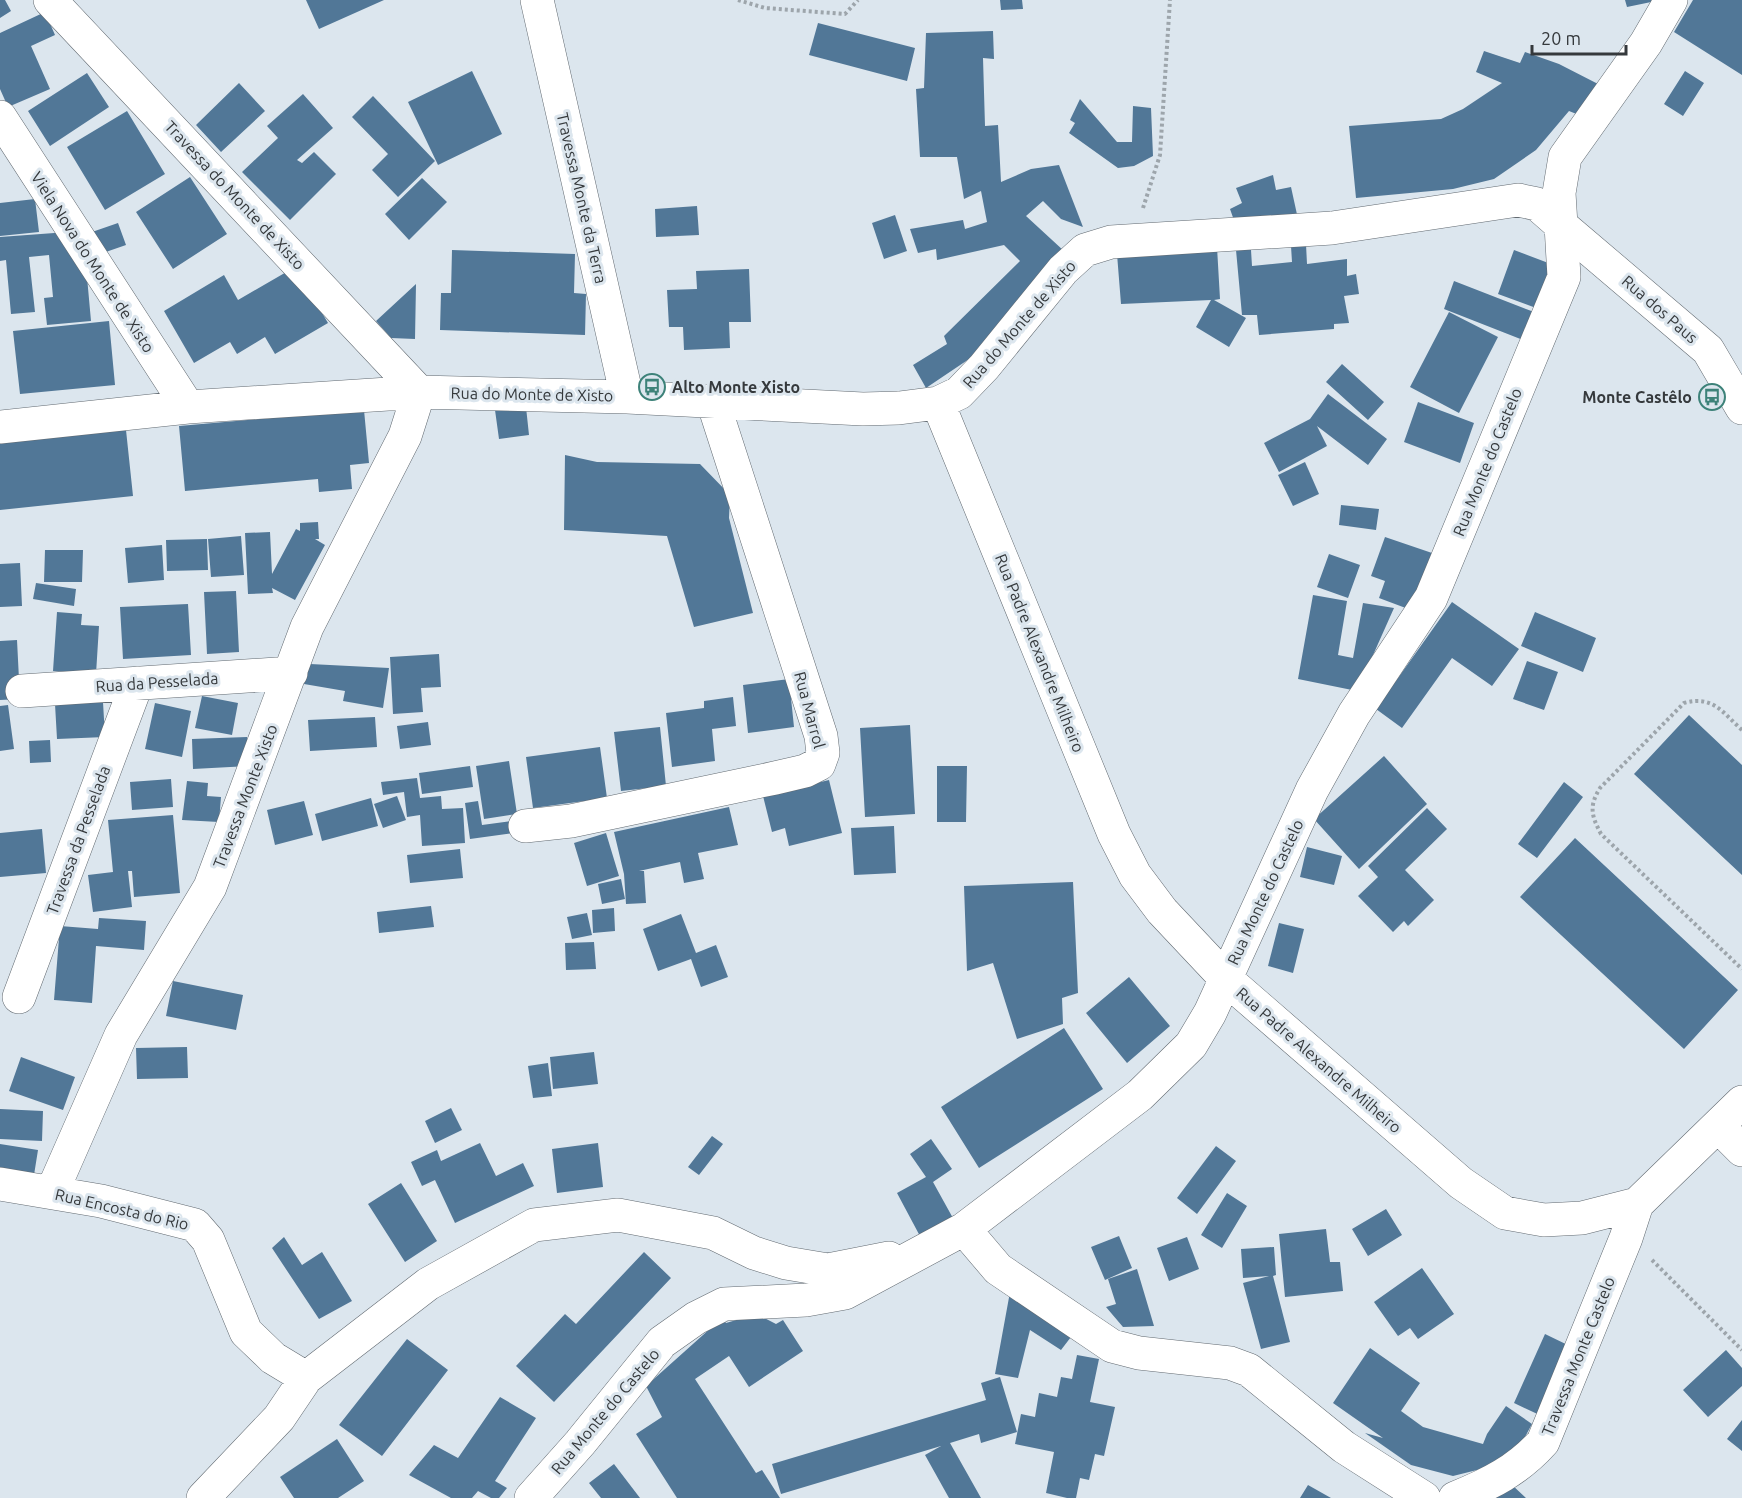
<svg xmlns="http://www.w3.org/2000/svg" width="1742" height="1498" font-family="Ubuntu,sans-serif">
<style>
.building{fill:#517797}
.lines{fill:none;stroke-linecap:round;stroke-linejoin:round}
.minor-casing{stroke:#626a71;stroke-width:34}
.tertiary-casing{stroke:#626a71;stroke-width:34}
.path{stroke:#9da5ab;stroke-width:4;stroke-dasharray:3 3;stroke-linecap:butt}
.minor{stroke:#fff;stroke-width:33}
.tertiary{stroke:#fff;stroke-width:33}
.labels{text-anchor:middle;stroke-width:6;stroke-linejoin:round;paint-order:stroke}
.street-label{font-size:16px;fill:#35393c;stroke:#dce6ee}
.poi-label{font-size:16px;font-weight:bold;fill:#35393c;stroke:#dce6ee;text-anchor:start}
</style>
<rect width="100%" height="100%" fill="#dce6ee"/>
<!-- building -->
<path class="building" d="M0 0H5L11 11 0 18Z
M306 0H384L319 29Z
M1000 0H1022L1023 9 1001 10Z
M1625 0H1656V1L1627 7Z
M1693 0H1742V75L1674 32Z
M45 12 55 35 31 46 50 89 8 107 0 89V33Z
M818 23 915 48 907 81 809 55Z
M993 31 994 59 983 58 985 126 998 125 1001 182 1031 169 1059 165 1083 227 1061 219 1043 201 1026 216 1064 251 978 353 926 388 913 365 947 344 944 336 1020 261 1004 245 937 260 936 249 918 253 910 229 963 220 965 229 987 222 981 191 964 199 957 157H920L916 89 924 88 926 33Z
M1484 51 1520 63 1525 52 1559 64 1600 85 1579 115 1569 111 1536 150 1494 179 1453 189 1356 198 1349 126 1441 119 1463 109 1502 83 1476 72Z
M472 71 502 134 438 165 408 102Z
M1685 71 1704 83 1683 116 1664 104Z
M87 73 109 107 50 146 28 111Z
M239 83 265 111 221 152 196 125Z
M303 94 333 128 297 160 302 163 314 152 336 174 290 220 242 172 278 138 267 126Z
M373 96 435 161 398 197 372 170 388 154 352 117Z
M1080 99 1117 142H1132L1133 106 1151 108 1153 156 1134 166 1118 168 1069 133 1075 123 1070 120Z
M127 111 165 174 105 210 67 147Z
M1273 175 1276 190 1291 187 1298 219 1236 226 1230 209 1242 203 1236 188Z
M190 177 227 234 173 269 136 212Z
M422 178 447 202 409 240 385 214Z
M35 199 39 232 0 236V203Z
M697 206 699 235 656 237 655 209Z
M895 215 907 251 884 259 872 223Z
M118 223 126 245 100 254 92 232Z
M68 232 86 266 91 321 47 325 44 298 53 297 49 255 29 257 35 312 11 314 6 260 0 261V237Z
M1306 244 1307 264 1347 259V276L1356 274 1359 294 1344 296 1349 323 1334 324V329L1259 335 1257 315H1242L1236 250H1251L1252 266 1292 262 1291 246Z
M1217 247 1220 299 1214 300 1246 318 1229 347 1196 327 1211 300 1121 304 1117 254Z
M452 250 575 254 574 293 586 294 585 335 440 330 441 293H451Z
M1514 250 1551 264 1536 308 1498 294Z
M295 267 328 323 275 354 265 337 237 354 230 342 194 363 164 311 224 275 238 300Z
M749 269 751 322H729L730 348 684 350 683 327H669L667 290 697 289 696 271Z
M1454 281 1534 312 1523 340 1444 309Z
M416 284 415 339 391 338 376 321Z
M1449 312 1498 337 1459 413 1410 387Z
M109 321 115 385 20 394 13 331Z
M1342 364 1384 402 1368 420 1326 382Z
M1328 394 1387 439 1368 465 1317 426 1327 446 1279 472 1264 443 1310 419Z
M1418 402 1474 423 1460 463 1404 442Z
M526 407 529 435 499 439 495 410Z
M364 410 369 463 350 465 352 489 319 492 318 479 185 491 179 426Z
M126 430 133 496 0 510V443Z
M565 455 597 462 700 464 730 495 729 518 753 613 694 627 667 536 564 530Z
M1305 462 1319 494 1293 506 1278 475Z
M1341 505 1379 509 1376 530 1339 525Z
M318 522 319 539H315L325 545 295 600 272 588 273 593 248 594 245 533 270 532 272 574 296 529 300 531V523Z
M241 536 244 575 211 577 208 539Z
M1385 537 1432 553 1411 610 1379 598 1385 581 1371 576Z
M207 539 208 570 167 571 166 540Z
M162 545 164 580 128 583 125 548Z
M45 550H83L82 582H44Z
M1329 554 1360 565 1348 598 1317 587Z
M20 563 22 606 0 607V564Z
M36 583 76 589 74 606 33 599Z
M236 591 239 652 207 654 204 592Z
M1313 595 1347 601 1338 655 1353 658 1363 603 1394 608 1357 691 1298 679Z
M1452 602 1519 649 1492 686 1452 658 1402 728 1376 709Z
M188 604 191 655 123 659 120 607Z
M57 612 82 614 81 625 99 626 96 674 53 671Z
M1535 612 1596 638 1583 672 1521 646Z
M17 640 20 699 0 700V641Z
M439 654 441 687 421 688 423 712 393 714 390 657Z
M1527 661 1558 672 1544 710 1513 699Z
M310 664 389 668 383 708 343 701 345 691 304 684Z
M789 679 794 727 748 733 743 685Z
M202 696 238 703 232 735 195 728Z
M733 697 736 726 712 729 715 761 672 767 666 713 704 708V701Z
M103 702 105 737 57 739 55 704Z
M155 703 191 711 182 757 145 749Z
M8 705 14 749 0 751V706Z
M1689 715 1742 765V875L1634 774Z
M375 717 377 747 310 751 308 720Z
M428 722 431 745 400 749 397 726Z
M910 725 915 814 865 817 860 728Z
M660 727 666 786 621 791 614 732Z
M247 737 249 766 193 769 192 739Z
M50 740 51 762 30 763 29 741Z
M600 747 607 798 533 808 526 757Z
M1384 756 1427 804 1359 869 1314 819Z
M509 761 517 814 484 819 476 766Z
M470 766 473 787 422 794 419 773Z
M937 766H967L966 822H937Z
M417 778 420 798 441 796 442 809 463 808 465 843 422 846 420 815 407 817 404 792 383 795 381 782Z
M171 779 173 807 132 810 130 782Z
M829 780 842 833 789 846 785 828 772 832 763 796Z
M187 781 208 783 207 796 221 797 219 822 182 820Z
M1564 782 1583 797 1537 858 1518 844Z
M397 796 406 820 383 828 374 804Z
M371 798 378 826 322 841 315 814Z
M304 801 313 835 275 845 267 810Z
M478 801 482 825 512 821 513 833 470 839 465 803Z
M729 807 738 845 698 853 704 879 684 883 680 862 639 871H644L646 903 626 904 624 874 614 832Z
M1427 808 1447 829 1405 870 1434 900 1408 926 1404 921 1393 932 1358 896 1378 877 1368 866Z
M173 815 180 893 134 897 132 871H128L132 907 93 912 88 875 113 872 108 820Z
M894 826 896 873 854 875 851 828Z
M42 829 46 873 0 877V833Z
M606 833 619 876 587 886 574 843Z
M1575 838 1738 990 1684 1049 1520 897Z
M1307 847 1342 856 1334 885 1300 877Z
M460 849 463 878 410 883 407 855Z
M621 879 625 899 602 904 598 884Z
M1073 882 1078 993 1062 998 1063 1024 1017 1039 993 963 967 971 964 886Z
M431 906 434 927 379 933 377 912Z
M614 908 615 931 593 933 592 910Z
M587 913 592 935 572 939 567 917Z
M681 914 696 953 716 945 728 977 701 987 691 959 658 971 643 929Z
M99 918 146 921 144 950 96 946 92 1003 54 1000 60 926 98 929Z
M1279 923 1304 929 1293 973 1268 966Z
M594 942 596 969 566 970 565 943Z
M1129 977 1170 1026 1127 1063 1086 1013Z
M173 981 243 995 236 1030 166 1016Z
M1064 1028 1103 1089 979 1168 941 1107Z
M187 1047 188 1078 137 1079 136 1048Z
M594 1052 598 1084 553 1089 550 1057Z
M21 1057 75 1077 63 1110 9 1091Z
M548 1063 552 1096 533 1098 528 1066Z
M451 1108 462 1130 435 1143 425 1121Z
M0 1109 43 1111 42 1141 0 1139Z
M712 1136 723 1144 699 1175 688 1167Z
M931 1139 952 1169 933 1182 954 1220 921 1238 897 1193 926 1177 910 1154Z
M480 1143 496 1176 523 1163 534 1186 455 1223 435 1180 422 1186 411 1162 437 1150 441 1161Z
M598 1143 603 1187 557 1193 552 1149Z
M0 1144 38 1150 34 1175 0 1170Z
M1216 1146 1236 1161 1197 1214 1177 1198Z
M401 1183 437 1241 405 1262 368 1204Z
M1227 1193 1247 1206 1222 1248 1201 1235Z
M1386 1209 1402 1235 1368 1256 1352 1229Z
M1326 1229 1330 1262H1340L1343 1291 1285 1297 1279 1234Z
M1119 1236 1132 1268 1105 1280 1091 1247Z
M284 1237 302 1265 322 1252 352 1301 319 1319 272 1248Z
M1187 1237 1199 1269 1169 1281 1157 1248Z
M1274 1247 1276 1275 1273 1276 1290 1342 1261 1349 1243 1283 1269 1276 1243 1278 1241 1249Z
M644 1252 671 1278 554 1402 516 1366 565 1314 576 1324Z
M1422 1268 1454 1314 1418 1339 1410 1328 1398 1336 1374 1302Z
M1137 1269 1154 1326 1123 1327 1106 1307 1116 1304 1108 1279Z
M1010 1292 1074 1333 1061 1350 1030 1330 1018 1378 995 1374Z
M757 1314 776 1324 783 1320 803 1351 749 1387 729 1356 695 1379 756 1473 762 1470 780 1498H677L636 1434 662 1417 646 1386 722 1318 726 1323Z
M1545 1334 1576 1349 1546 1418 1514 1403Z
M407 1339 448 1370 382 1456 339 1425Z
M1370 1348 1420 1383 1401 1411 1423 1427 1483 1444 1487 1434 1506 1406 1532 1424 1518 1450 1489 1467 1453 1476 1411 1465 1365 1433 1383 1438 1333 1403Z
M1726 1350 1742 1368V1386L1708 1417 1683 1390Z
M1077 1355 1099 1359 1090 1402 1115 1407 1104 1456 1095 1454 1089 1480 1080 1478 1076 1498H1067L1046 1493 1054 1452 1015 1444 1021 1414 1035 1417 1039 1393 1057 1397 1061 1377 1072 1379Z
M1000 1377 1017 1432 981 1443 979 1434 950 1443 981 1498H949L925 1455 941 1446 781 1494 772 1464 986 1400 981 1383Z
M500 1397 536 1418 495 1481 507 1488 499 1498H491L478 1491 472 1498H451L409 1475 434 1445 458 1458Z
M1742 1420V1451L1727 1439Z
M337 1439 364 1481 338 1498H294L280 1477Z
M614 1464 640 1498H601L589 1483Z
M1511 1484 1526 1498H1484Z
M1308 1485 1331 1498H1300Z"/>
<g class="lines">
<defs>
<path id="minor" d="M50 0 419 392
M537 0 627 397
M0 117 188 407
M938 403 1114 834 1135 875 1162 911 1226 979 1461 1183 1505 1213 1544 1220 1582 1218 1637 1204 1742 1102
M0 427 188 407 419 392 627 397 863 409 899 408 938 403 959 393 984 367 1063 270 1085 250 1111 242 1332 228 1518 200 1537 204 1561 225 1564 277 1431 598 1354 714 1312 790 1210 1013 1191 1045 1140 1095 964 1229 845 1293 806 1300 724 1304 696 1318 662 1342 580 1443 531 1498
M22 691 291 673
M525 826 571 821 775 778 805 771 819 764 823 753 821 736 713 402
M19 997 137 683
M1719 1127 1742 1150
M0 1184 101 1201 195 1225 208 1240 246 1332 273 1358 306 1378
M52 1192 121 1035 210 887 307 627 405 436 419 392
M964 1229 998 1269 1112 1346 1139 1353 1230 1363 1249 1370 1344 1447 1424 1498
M203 1498 279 1418 306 1378 428 1284 534 1225 618 1215 713 1233 754 1253 786 1263 828 1270 889 1258
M1455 1498C1490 1484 1518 1470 1543 1442L1626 1238 1637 1204"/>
<path id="tertiary" d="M1671 0 1646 43 1565 157 1559 193 1561 225 1708 350 1742 408"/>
</defs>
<!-- minor casing -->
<use href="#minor" class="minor-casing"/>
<!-- tertiary casing -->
<use href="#tertiary" class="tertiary-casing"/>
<!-- path -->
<path class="path" d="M738 0 765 8 845 14 858 0
M1143 208 1160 155 1170 0
M1742 730C1722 712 1713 695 1684 703L1600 788C1589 806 1591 815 1601 834L1742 969
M1652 1260 1742 1350"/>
<!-- minor -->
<use href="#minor" class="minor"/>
<!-- tertiary -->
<use href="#tertiary" class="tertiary"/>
</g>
<!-- icons -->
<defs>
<symbol id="bus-ring" viewBox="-11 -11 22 22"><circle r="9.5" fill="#dce6ee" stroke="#3d8279" stroke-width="1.5"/><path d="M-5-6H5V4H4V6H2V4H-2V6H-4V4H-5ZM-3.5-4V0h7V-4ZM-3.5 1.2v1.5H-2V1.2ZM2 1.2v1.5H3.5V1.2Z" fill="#3d8279"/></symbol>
</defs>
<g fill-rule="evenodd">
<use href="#bus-ring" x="637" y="372" width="30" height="30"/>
<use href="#bus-ring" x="1697" y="382" width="30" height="30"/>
</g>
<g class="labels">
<!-- street labels -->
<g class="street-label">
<text transform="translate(235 195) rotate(47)" y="6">Travessa do Monte de Xisto</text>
<text transform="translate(582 198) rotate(77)" y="6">Travessa Monte da Terra</text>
<text transform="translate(93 262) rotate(57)" y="6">Viela Nova do Monte de Xisto</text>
<text transform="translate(1660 309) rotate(41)" y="6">Rua dos Paus</text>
<text transform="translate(1019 324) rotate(-49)" y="6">Rua do Monte de Xisto</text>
<text transform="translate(532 394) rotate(1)" y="6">Rua do Monte de Xisto</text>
<text transform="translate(1487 462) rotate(-68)" y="6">Rua Monte do Castelo</text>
<text transform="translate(1040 653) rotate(68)" y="6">Rua Padre Alexandre Milheiro</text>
<text transform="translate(157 682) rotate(-4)" y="6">Rua da Pesselada</text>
<text transform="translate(810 710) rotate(75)" y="6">Rua Marrol</text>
<text transform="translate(245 796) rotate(-69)" y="6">Travessa Monte Xisto</text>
<text transform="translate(78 840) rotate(-70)" y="6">Travessa da Pesselada</text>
<text transform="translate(1265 892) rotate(-65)" y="6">Rua Monte do Castelo</text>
<text transform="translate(1319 1060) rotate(41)" y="6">Rua Padre Alexandre Milheiro</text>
<text transform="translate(122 1209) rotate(13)" y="6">Rua Encosta do Rio</text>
<text transform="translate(1578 1356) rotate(-68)" y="6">Travessa Monte Castelo</text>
<text transform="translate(605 1411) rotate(-50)" y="6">Rua Monte do Castelo</text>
</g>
<!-- poi labels -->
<g class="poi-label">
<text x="672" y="393">Alto Monte Xisto</text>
<text x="1692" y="403" text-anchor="end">Monte Castêlo</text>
</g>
</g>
<!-- scale -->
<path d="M1532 45v9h94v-9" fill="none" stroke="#35393c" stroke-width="3"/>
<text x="1541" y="45" font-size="18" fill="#35393c" stroke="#dce6ee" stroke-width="4.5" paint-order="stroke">20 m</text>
</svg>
